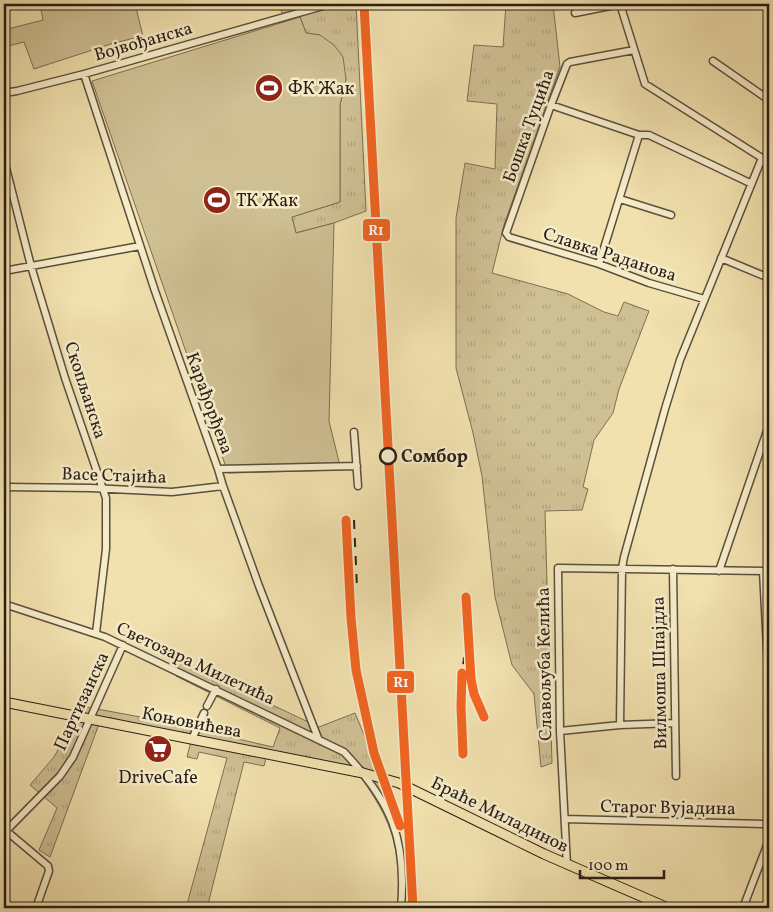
<svg xmlns="http://www.w3.org/2000/svg" width="773" height="912" font-family="Vollkorn,serif">
<style>
.grass{fill:url(#grass-tufts);stroke:#7c6f54}
.park{fill:#cfc094;stroke:#7c6f54}
.lines{fill:none;stroke-linecap:round;stroke-linejoin:round}
.minor-casing{stroke:#5b4f3b;stroke-width:9}
.major-casing{stroke:#291e15;stroke-width:11}
.minor{stroke:#f6ecca;stroke-width:6}
.major{stroke:#f1e1ae;stroke-width:9}
.rail{stroke:#291e15;stroke-width:2;stroke-dasharray:9 9;stroke-linecap:butt}
.rail-1-casing{stroke:#f6ecca;stroke-width:12}
.rail-1{stroke:#f26522;stroke-width:9}
.stop-dot{fill:#f6ecca;stroke:#291e15;stroke-width:2.5}
.labels{text-anchor:middle;stroke-width:5;stroke-linejoin:round;paint-order:stroke}
.street-label{font-size:18px;fill:#291e15;stroke:#f6ecca}
.poi-label{font-size:18px;fill:#291e15;stroke:#f6ecca;text-anchor:start}
.stop-label{font-size:18px;font-weight:bold;fill:#291e15;stroke:#f6ecca;text-anchor:start}
.line-badge{stroke:#f6ecca;stroke-width:2}
.badge-label{font-size:14px;text-anchor:middle;font-weight:bold;fill:#fff}
</style>
<defs>
<pattern id="grass-tufts" width="24" height="20" patternUnits="userSpaceOnUse" patternTransform="scale(1.25)"><rect width="24" height="20" fill="#cfc094"/><path d="M3 7l-1-3M5 7V3M7 7l1-3M15 17l-1-3M17 17v-4M19 17l1-3" fill="none" stroke="#b2a57f"/></pattern>
</defs>
<rect width="100%" height="100%" fill="#f1e1ae"/>
<filter id="stains"><feTurbulence type="fractalNoise" baseFrequency=".004" numOctaves="4"/><feColorMatrix values="0 0 0 0 .2 0 0 0 0 .09 0 0 0 0 .02 0 0 0 .5 -.17"/></filter>
<radialGradient id="worn" r=".72"><stop offset=".6" stop-color="#630" stop-opacity="0"/><stop offset="1" stop-color="#630" stop-opacity=".3"/></radialGradient>
<!-- grass -->
<path class="grass" d="M279 4H356L366 211 334 223 296 233 292 217 340 202V105L346 79 320 35 306 33 300 17 285 21Z
M506 4H553L560 67 504 225 492 273 568 294 604 312 618 316 624 302 649 311 619 389 613 413 594 440 583 487 588 489 582 510 545 511 552 763 541 767 534 694 512 665 495 597 482 476 473 433 456 368V218L465 163 495 169 497 104 467 101 474 45 503 47Z
M179 661 319 727 355 713C371 752 390 793 399 835 404 857 402 886 404 908H398C401 849 394 823 359 775L266 758 264 766 244 762 207 908H186L227 758 199 752 197 759 187 757 191 741 99 724 50 857 39 850 57 808 30 785 54 757 75 719 86 707 146 718 273 747 280 728 176 676Z"/>
<!-- park -->
<path class="park" d="M40 4H135L143 36 114 43 34 69 24 42 4 47V30L43 20Z
M300 17 306 33 320 35 334 45 343 57 346 79 340 105V202L292 217 296 233 334 223 329 421 341 470 228 473 92 81Z"/>
<g class="lines">
<defs>
<path id="minor" d="M620 4 645 84 762 158 680 360 665 409 624 557 622 568 620 725
M575 13 620 4
M634 50 570 62 567 64 551 105 506 233 509 237 599 264 649 283 704 299
M713 61 769 100
M84 74 155 291 218 469 223 486 259 586 318 738
M4 93 17 91 84 74 330 4
M551 105 639 135H649L750 183
M762 158 769 157
M4 160 31 266 65 378 106 498V549L96 633
M620 199 671 215
M721 258 769 278
M599 264 639 135
M4 271 140 246
M354 432 358 486
M218 469 357 466
M4 487 91 488 172 492 223 486
M673 569 676 776
M719 571 769 425
M763 571 769 688
M4 604 105 637 344 752C391 802 407 838 401 908
M207 706 216 689
M560 731 620 725 675 723
M192 739 204 713
M565 819 769 824
M4 829 48 866 49 871 36 908
M4 833 60 776 73 757 123 645
M567 865 560 731 558 568 769 571
M743 908 769 840"/>
<path id="major" d="M4 702 363 773 399 783 544 854 668 908"/>
</defs>
<!-- minor casing -->
<use href="#minor" class="minor-casing"/>
<!-- major casing -->
<use href="#major" class="major-casing"/>
<!-- minor -->
<use href="#minor" class="minor"/>
<!-- major -->
<use href="#major" class="major"/>
<!-- rail -->
<path class="rail" d="M360 4 409 908
M346 520 351 618 356 670 374 753 400 827
M354 520 357 588
M466 597 471 679 474 694 484 717
M463 754 461 689 464 657"/>
<defs>
<path id="rail-1" d="M364 4 413 908
M346 520 351 618 356 670 374 753 400 826
M466 597 471 679 474 694 484 717
M462 673 461 707 463 754"/>
</defs>
<!-- rail-1 casing -->
<use href="#rail-1" class="rail-1-casing"/>
<!-- rail-1 -->
<use href="#rail-1" class="rail-1"/>
</g>
<!-- icons -->
<defs>
<symbol id="stadium-disc" viewBox="-11 -11 22 22"><circle r="9.5" fill="#8f2418" stroke="#f6ecca"/><path d="M0-5a6.5 5 0 1 0 0 10a6.5 5 0 1 0 0-10ZM-3.5-1.8h7v3.6h-7Z" fill="#fff"/></symbol>
<symbol id="supermarket-disc" viewBox="-11 -11 22 22"><circle r="9.5" fill="#8f2418" stroke="#f6ecca"/><path d="M-6-5.5h2.5l.6 2H6L4.5 2H-2.5L-4.4-4H-6ZM-1.5 3.2a1.3 1.3 0 1 0 .1 0ZM3 3.2a1.3 1.3 0 1 0 .1 0Z" fill="#fff"/></symbol>
</defs>
<g fill-rule="evenodd">
<use href="#stadium-disc" x="253" y="72" width="32" height="32"/>
<use href="#stadium-disc" x="201" y="184" width="32" height="32"/>
<use href="#supermarket-disc" x="142" y="733" width="32" height="32"/>
</g>
<!-- markers -->
<circle class="stop-dot" cx="388" cy="456" r="8"/>
<g class="labels">
<!-- street labels -->
<g class="street-label">
<text transform="translate(143 41) rotate(-16)" y="6">Војвођанска</text>
<text transform="translate(528 126) rotate(-70)" y="6">Бошка Туцића</text>
<text transform="translate(610 254) rotate(18)" y="6">Славка Раданова</text>
<text transform="translate(86 390) rotate(72)" y="6">Скопљанска</text>
<text transform="translate(210 403) rotate(70)" y="6">Карађорђева</text>
<text transform="translate(114 475) rotate(2)" y="6">Васе Стајића</text>
<text transform="translate(196 663) rotate(25)" y="6">Светозара Милетића</text>
<text transform="translate(544 664) rotate(-91)" y="6">Славољуба Келића</text>
<text transform="translate(659 673) rotate(-91)" y="6">Вилмоша Шпајдла</text>
<text transform="translate(81 701) rotate(-65)" y="6">Партизанска</text>
<text transform="translate(192 722) rotate(11)" y="6">Коњовићева</text>
<text transform="translate(668 807) rotate(1)" y="6">Старог Вујадина</text>
<text transform="translate(500 814) rotate(26)" y="6">Браће Миладинов</text>
</g>
<!-- poi labels -->
<g class="poi-label">
<text x="288" y="94">ФК Жак</text>
<text x="236" y="206">ТК Жак</text>
<text x="158" y="783" text-anchor="middle">DriveCafe</text>
</g>
<!-- stop labels -->
<g class="stop-label">
<text x="401" y="462">Сомбор</text>
</g>
</g>
<g class="line-badge">
<rect x="362" y="218" width="29" height="24" rx="5" fill="#f26522"/>
<rect x="386" y="670" width="29" height="24" rx="5" fill="#f26522"/>
</g>
<g class="badge-label">
<text x="376" y="235">R1</text>
<text x="401" y="687">R1</text>
</g>
<!-- margin -->
<rect width="773" height="912" fill="none" stroke="#f1e1ae" stroke-width="20"/>
<rect x="5" y="5" width="763" height="902" fill="none" stroke="#291e15" stroke-width="2.5"/>
<rect x="10" y="10" width="753" height="892" fill="none" stroke="#291e15"/>
<!-- scale -->
<path d="M580 870v8h84v-8" fill="none" stroke="#291e15" stroke-width="2.5"/>
<text x="588" y="870" font-size="15" fill="#291e15" stroke="#f6ecca" stroke-width="4" paint-order="stroke">100 m</text>
<rect width="100%" height="100%" filter="url(#stains)"/>
<rect width="100%" height="100%" fill="url(#worn)"/>
</svg>
